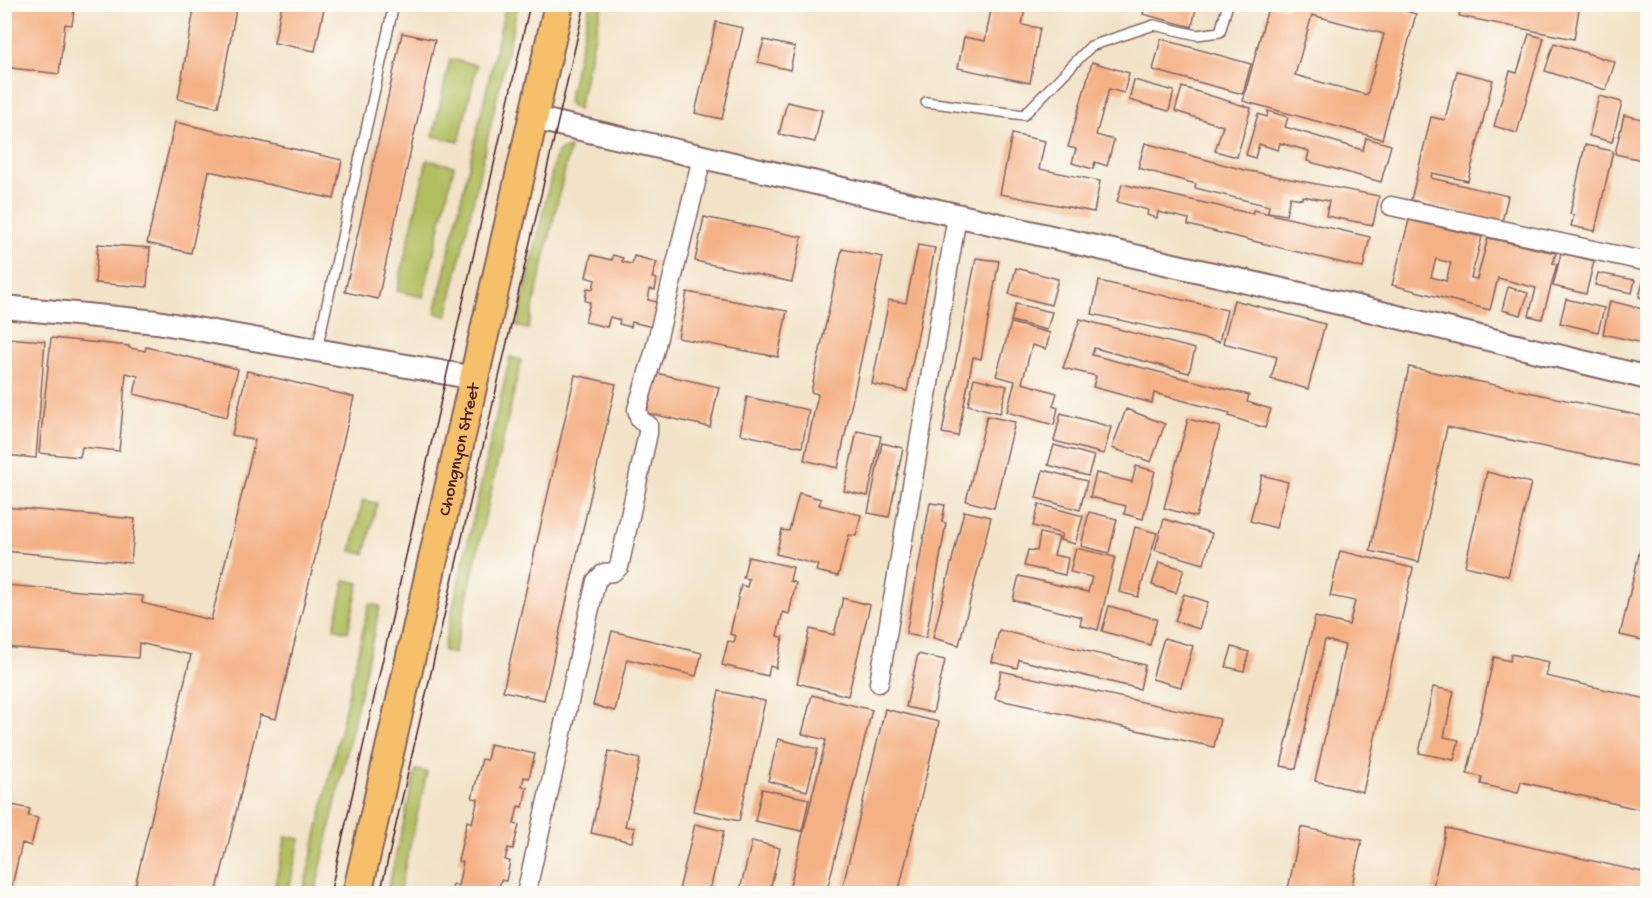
<svg xmlns="http://www.w3.org/2000/svg" width="1652" height="898" font-family="'Gochi Hand',sans-serif">
<style>
.green{fill:#b2bf61;stroke:#7e6f46;stroke-width:1.5}
.building{fill:#f4b185;fill-rule:evenodd}
.lines{fill:none;stroke-linecap:round;stroke-linejoin:round}
.service-casing{stroke:#856462;stroke-width:12}
.minor-casing{stroke:#856462;stroke-width:21}
.tertiary-casing{stroke:#856462;stroke-width:26}
.primary-casing{stroke:#856462;stroke-width:32}
.service{stroke:#fff;stroke-width:9}
.minor{stroke:#fff;stroke-width:18}
.tertiary{stroke:#fff;stroke-width:22}
.primary{stroke:#f6c06b;stroke-width:28}
.tram{stroke:#4a1f2b;stroke-width:1.5}
.labels{text-anchor:middle;stroke-width:5;stroke-linejoin:round;paint-order:stroke}
.street-label{font-size:18px;fill:#4a1f2b;stroke:#fdfcf7}
</style>
<rect width="100%" height="100%" fill="#fdfcf7"/>
<filter id="ink" filterUnits="userSpaceOnUse"><feTurbulence type="fractalNoise" baseFrequency=".0167" numOctaves="2"/><feDisplacementMap in="SourceGraphic" scale="12" xChannelSelector="R" yChannelSelector="G"/><feConvolveMatrix kernelMatrix="1 2 1 2 8 2 1 2 1" color-interpolation-filters="sRGB"/></filter>
<filter id="wash" filterUnits="userSpaceOnUse"><feTurbulence type="fractalNoise" baseFrequency=".008" numOctaves="4" result="noise"/><feDisplacementMap in="SourceGraphic" scale="24" xChannelSelector="R" yChannelSelector="G"/><feGaussianBlur stdDeviation="1.35" result="paint"/><feColorMatrix in="noise" values="0 0 0 0 0 0 0 0 0 0 0 0 0 0 0 0 0 1.4 0 .05"/><feComposite in="paint" operator="in"/></filter>
<g filter="url(#wash)">
<rect width="100%" height="100%" fill="#f2e3c8"/>
<!-- green -->
<path class="green" d="M506 5H518L447 316 435 313Z
M590 5H602L578 110 571 106 568 101Z
M450 59 477 65 459 142 433 136Z
M570 148 528 329 517 326 556 155 561 150Z
M427 160 454 166 423 297 397 291Z
M510 357 521 360 454 654 443 651Z
M363 500 377 503 365 554 351 551Z
M345 580 359 583 348 632 334 628Z
M369 604 380 606 315 893H303Z
M416 770 427 772 399 893H387Z
M286 836 300 839 288 893H273Z"/>
<g id="blocks">
<!-- building -->
<path class="building" d="M4 4H75L72 25 65 24 59 74 4 67Z
M195 4H237L218 107 178 99Z
M282 4H325L315 51 274 43Z
M992 4H1026L1022 25 1040 28 1030 83 958 68 964 37 985 41Z
M1146 4H1197L1192 27 1143 14Z
M1269 4 1287 8 1288 4H1382L1416 14 1382 139 1243 101ZM1312 15 1384 34 1367 95 1295 75Z
M1461 4H1580L1574 39 1459 16Z
M716 22 743 28 722 119 695 113Z
M402 33 435 40 378 299 345 292Z
M1529 34 1544 38 1517 133 1494 126 1510 71 1517 73Z
M1161 39 1251 64 1243 94 1153 70Z
M764 40 795 47 790 70 758 62Z
M1554 43 1615 62 1606 90 1545 71Z
M1092 62 1129 73 1124 93 1109 89 1096 135 1114 140 1107 166 1095 162 1093 169 1072 163 1076 149 1068 147Z
M1457 71 1493 80 1468 181 1432 173 1431 178 1508 196 1502 222 1411 200 1431 117 1445 120Z
M1134 80 1174 91 1169 111 1129 100Z
M1182 87 1251 108 1237 157 1215 151 1223 126 1175 111Z
M1599 96 1622 102 1612 142 1589 136Z
M787 102 822 110 815 142 779 134Z
M1268 111 1288 117 1285 127 1363 150 1366 138 1391 145 1381 182 1307 161 1309 151 1280 143 1278 150 1259 144 1255 158 1246 155 1258 114 1267 117Z
M1624 115 1647 120V161L1615 154Z
M175 122 342 160 334 199 209 171 191 253 147 243Z
M1012 134 1045 141 1039 169 1100 181 1094 212 1000 194Z
M1145 143 1244 170 1379 196 1373 225 1326 216 1329 201 1302 196V199L1290 197 1286 215 1268 212 1269 206 1195 188 1196 184 1138 168Z
M1585 145 1613 151 1595 231 1571 226 1574 215 1570 214Z
M1122 184 1253 214V210L1370 237 1363 268 1188 225 1189 219 1158 212 1157 218 1147 215 1148 210 1117 202Z
M704 217 802 237 792 282 695 261Z
M1409 220 1482 237 1471 278 1477 279 1488 238 1556 253 1553 263 1557 264 1542 319 1529 316 1536 288 1498 278 1490 310 1392 285ZM1436 259 1451 263 1446 281 1431 277Z
M98 244 150 248 147 287 95 283Z
M918 245 935 248 907 391 872 384 889 300 906 303Z
M842 249 883 257 838 468 804 460 818 394 811 392Z
M1561 253 1594 261 1586 294 1553 286Z
M591 255 612 260 613 255 623 258 622 262 632 264 634 256 657 262 652 278 657 279 655 290 650 289 648 300 657 302 652 327 632 322 631 327 619 324 620 320 610 317 607 327 585 322 590 302 585 301 587 288 593 289 595 280 586 277Z
M976 258 999 261 981 359 973 357 958 436 942 433Z
M1016 268 1058 279 1051 305 1009 294Z
M1598 273 1635 280 1632 293 1595 285Z
M1645 274 1647 275V300L1639 297Z
M1099 281 1227 310 1219 342 1092 314Z
M1508 287 1528 293 1521 315 1502 310Z
M687 292 787 311 778 357 678 338Z
M1566 299 1604 308 1598 332 1560 323Z
M1234 300 1325 324 1308 389 1271 379 1277 357 1223 343Z
M1610 301 1647 310V344L1603 334Z
M1016 304 1052 312 1047 330 1011 321Z
M1080 319 1195 349 1189 373 1094 348 1092 355 1249 395 1247 402 1271 409 1265 428 1229 416 1230 413 1154 393 1152 403 1093 387 1096 376 1063 368Z
M1011 323 1050 333 1046 349 1032 345 1022 383 1057 393 1053 406 1058 408 1054 425 1007 412 1015 381 996 376Z
M4 338 45 341 36 458 4 455Z
M51 338 129 346V348L145 351 146 347 238 369 227 417 134 394 138 376 126 373 119 451 82 447 80 457 39 453Z
M1409 367 1647 417V468L1447 427 1419 562 1370 551Z
M247 371 354 397 276 719 260 715 216 894H133L191 655 139 643 138 658 4 647V585L143 596 142 603 211 620 255 440 232 435Z
M656 373 719 387 710 427 647 413Z
M575 375 616 384 544 700 503 691Z
M974 378 1007 386 1000 413 968 405Z
M747 397 809 410 802 447 740 434Z
M1126 409 1165 424 1151 462 1112 448Z
M1061 413 1111 427 1104 454 1054 441Z
M987 416 1015 422 994 508 966 501Z
M1188 419 1220 427 1196 517 1164 508Z
M857 431 881 436 868 496 844 491Z
M882 443 903 448 889 517 868 513Z
M1054 445 1094 456 1088 476 1048 465Z
M1136 466 1155 471 1143 519 1124 514 1126 506 1090 497 1096 473 1132 482Z
M1043 470 1087 481 1080 510 1036 498Z
M1487 472 1531 483 1508 576 1465 566Z
M1262 475 1288 482 1276 528 1250 521Z
M799 493 821 499 819 505 861 515 856 536 849 535 838 576 816 571 818 565 776 554 782 530 789 531Z
M930 503 945 505 942 522 946 523 926 638 906 634Z
M1039 504 1083 516 1075 544 1060 540 1062 534 1033 526Z
M4 507 135 519 131 563 4 551Z
M964 511 991 517 959 645 933 638Z
M1089 512 1117 519 1109 553 1081 546Z
M1164 519 1212 533 1204 564 1155 550Z
M1647 520V641L1620 635Z
M1135 527 1157 533 1138 597 1119 592Z
M1040 533 1059 537 1054 555 1068 558 1065 575 1024 566 1028 550 1037 551Z
M1076 548 1115 557 1098 630 1080 625 1082 617 1013 600 1019 576 1088 592 1092 577 1070 572Z
M1340 551 1413 568 1363 792 1315 781 1345 645 1325 640 1296 769 1281 766 1315 617 1349 625 1355 601 1330 596Z
M748 557 793 567 790 581 796 583 789 614 783 612 777 636 783 637 776 668 770 666 768 676 722 665 728 641 734 642 736 636 730 634 741 585 747 587 749 579 743 578Z
M1159 562 1184 569 1176 593 1152 585Z
M1184 594 1208 602 1199 629 1175 621Z
M843 598 870 605 848 696 797 683 810 629 834 635Z
M1109 606 1157 619 1150 645 1102 631Z
M999 630 1145 665 1140 689 1019 660 1017 668 992 662Z
M612 631 702 653 696 676 627 659 615 711 593 705Z
M1164 638 1193 646 1181 687 1152 679Z
M1232 647 1249 652 1244 671 1226 667Z
M918 654 945 660 933 713 906 707Z
M1511 654 1549 662 1546 676 1647 699V811L1521 782 1518 793 1481 784 1482 777 1467 774 1494 657 1510 661Z
M1001 671 1220 719 1214 747 995 699Z
M1433 687 1454 691 1444 737 1459 740 1454 760 1419 753Z
M719 691 765 701 739 821 693 811Z
M812 695 872 710 826 894H788L826 740 802 734Z
M885 709 939 722 898 894H841Z
M778 739 818 749 807 791 768 781Z
M490 744 535 754 529 778 524 777 522 786 527 787 523 807 518 806 514 824 519 825 513 849 508 848 505 860 510 861 506 881 501 880 498 894H451L453 884 458 886 463 862 458 861 467 821 472 823 478 799 472 798 482 759 487 760Z
M609 751 640 759 625 826 635 828 632 842 591 833Z
M762 789 809 799 802 831 755 821Z
M4 803 30 809 28 816 38 818 31 846 22 843 10 894H4Z
M695 824 724 831 709 894H678Z
M1301 827 1362 840 1350 894H1287Z
M1446 828 1647 873V894H1443L1432 891Z
M752 841 780 848 769 894H739Z"/>
</g>
</g>
<g filter="url(#ink)">
<use href="#blocks" fill-opacity="0" stroke="#856462" stroke-width="1.5"/>
<g class="lines">
<defs>
<path id="service" d="M926 102 1024 115 1091 46 1154 25 1197 35 1220 32 1228 4
M317 349 394 4"/>
<path id="minor" d="M1391 206 1648 262
M879 683 957 216
M526 894 596 581 604 573 613 572 619 567 648 433V425L640 420 637 409 654 353 702 158"/>
<path id="tertiary" d="M533 118 1361 308 1648 378
M4 307 157 322 475 378"/>
<g id="primary">
<path id="s1" d="M357 894 559 4"/>
</g>
</defs>
<!-- service casing -->
<use href="#service" class="service-casing"/>
<!-- minor casing -->
<use href="#minor" class="minor-casing"/>
<!-- tertiary casing -->
<use href="#tertiary" class="tertiary-casing"/>
<!-- primary casing -->
<use href="#primary" class="primary-casing"/>
<!-- service -->
<use href="#service" class="service"/>
<!-- minor -->
<use href="#minor" class="minor"/>
<!-- tertiary -->
<use href="#tertiary" class="tertiary"/>
<!-- primary -->
<use href="#primary" class="primary"/>
<!-- tram -->
<path class="tram" d="M330 894 530 4
M380 894 585 4"/>
</g>
</g>
<g class="labels">
<!-- street labels -->
<g class="street-label">
<text dy="6" stroke="none"><textPath href="#s1" startOffset="456">Chongnyon Street</textPath></text>
</g>
</g>
<!-- margin -->
<rect width="1652" height="898" fill="none" stroke="#fdfcf7" stroke-width="24"/>
</svg>
